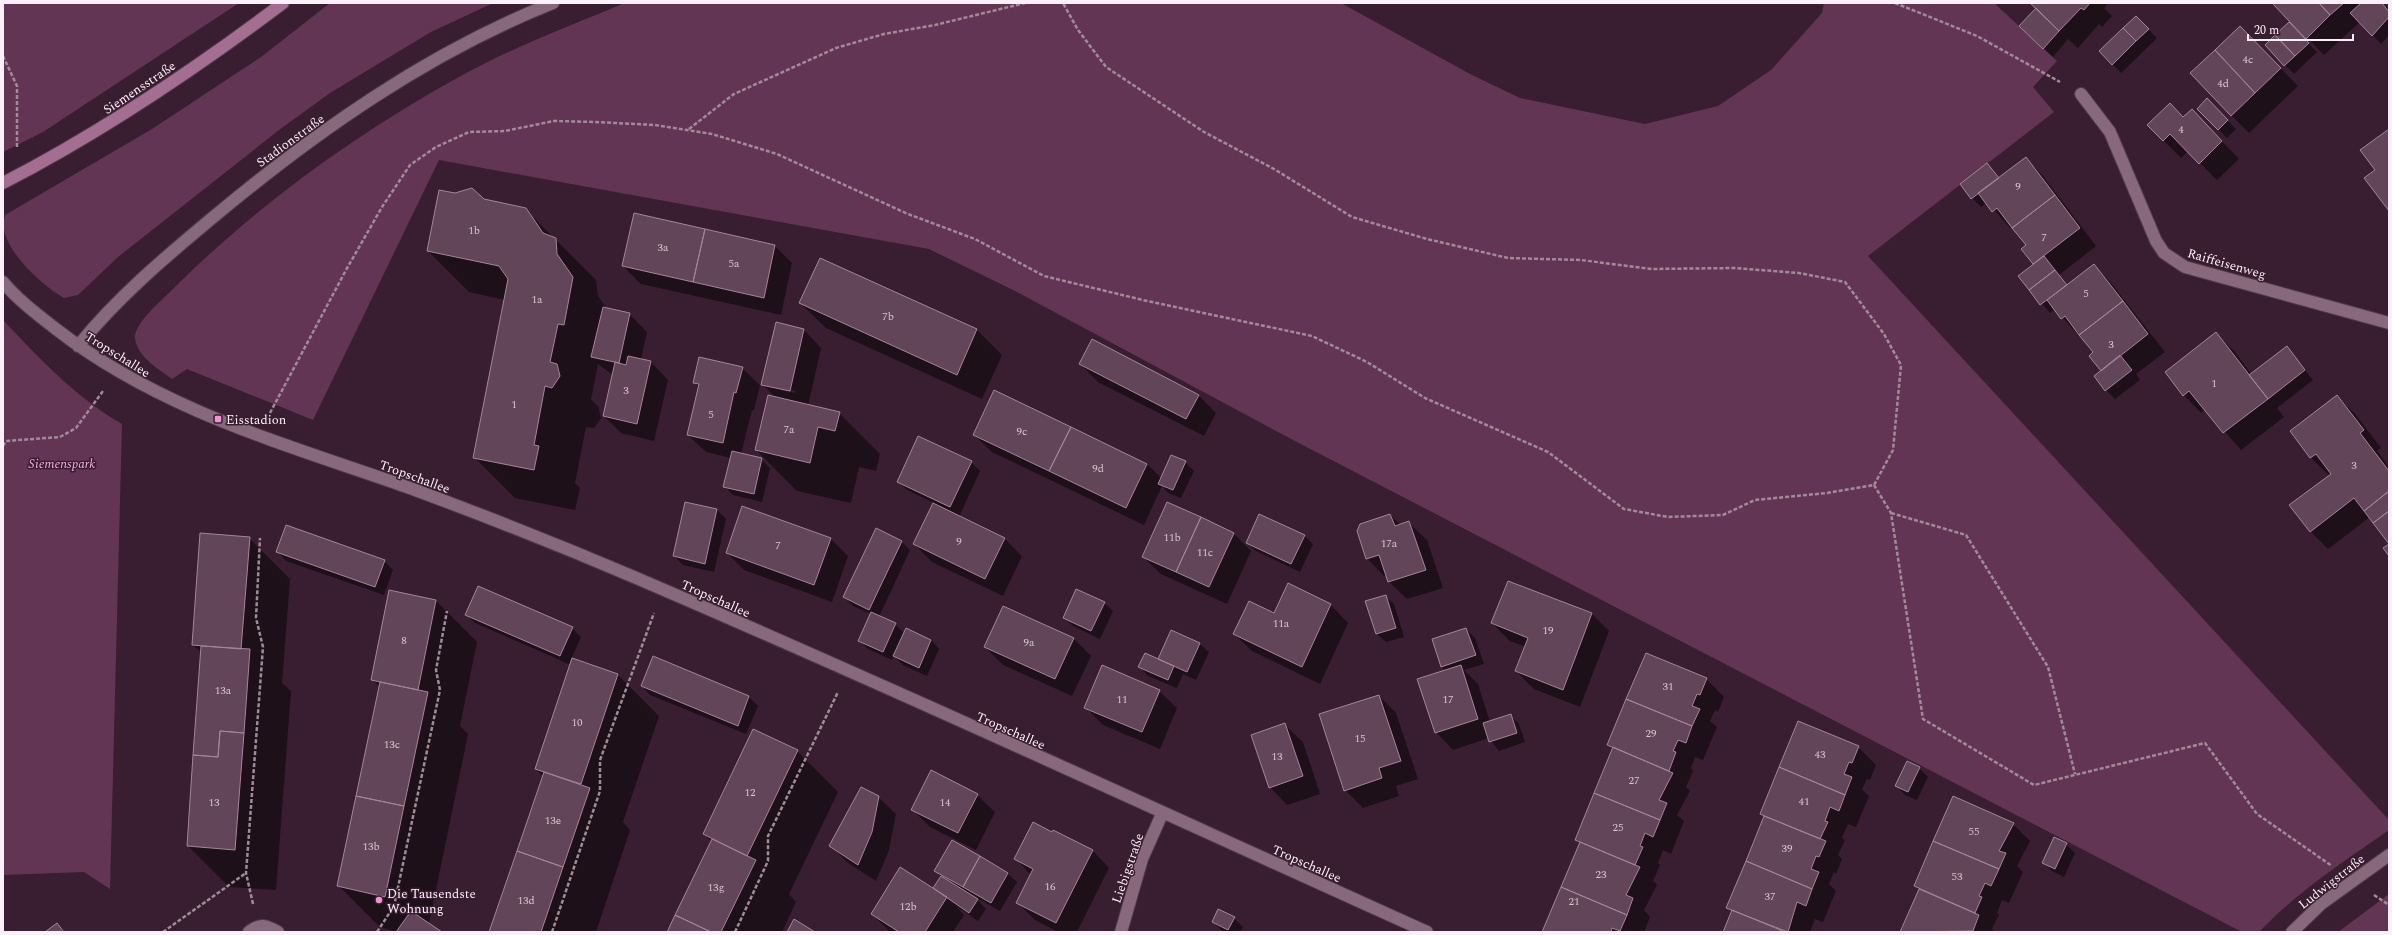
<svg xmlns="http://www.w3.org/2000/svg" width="2392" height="935" font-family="Spectral,serif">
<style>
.green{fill:#623554}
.shadow{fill:#0007;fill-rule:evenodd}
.building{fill:#624558;stroke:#a5859a}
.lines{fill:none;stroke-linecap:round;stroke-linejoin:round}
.lane-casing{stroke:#4f3a4a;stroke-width:14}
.street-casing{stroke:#4f3a4a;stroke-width:14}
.secondary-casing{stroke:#4f3a4a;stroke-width:14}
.path{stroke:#a08c99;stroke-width:2.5;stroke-dasharray:4 2;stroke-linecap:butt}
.lane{stroke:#87687c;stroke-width:12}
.street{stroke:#87687c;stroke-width:12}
.secondary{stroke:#a36e92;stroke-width:12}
.poi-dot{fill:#f391d5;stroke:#381e30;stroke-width:1.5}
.labels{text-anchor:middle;stroke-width:3;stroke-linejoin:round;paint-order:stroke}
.number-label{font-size:11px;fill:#d7c5d1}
.street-label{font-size:13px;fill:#fef0f9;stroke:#381e30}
.poi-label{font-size:13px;fill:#fef0f9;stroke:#381e30;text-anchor:start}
.park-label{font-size:13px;font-style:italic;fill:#fbade1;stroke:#381e30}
</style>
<rect width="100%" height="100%" fill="#381e30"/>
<!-- green -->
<path class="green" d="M3 3H239L43 132 3 152Z
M330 3H493L431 32 330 93 279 130 118 257 78 295 64 298C43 286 9 255 4 230 3 226 4 220 5 215L152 129 261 57Z
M625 3H1341L1470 74 1520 98 1645 124 1718 106 1771 70 1822 13 1824 3H1994L2057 61 2033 87 2054 112 1868 256 2389 820V830C2343 862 2297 892 2259 932H2242L1293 440 1015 291 929 249 439 160 313 420 187 369 172 379C159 369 137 357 135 338 134 322 166 297 177 285 259 204 357 133 459 77 511 48 569 26 625 3Z
M3 320C41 360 74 396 122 424L110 889 84 872 3 875Z
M2389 894V932H2338Z"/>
<!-- shadow -->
<path class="shadow" d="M2030 3H2108L2104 8 2112 16 2102 27 2099 24 2078 48 2068 39 2053 57 2029 35 2036 9Z
M2273 3H2383L2389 10V35L2381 44 2360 22 2324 55Z
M2136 17 2157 38 2121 73 2100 51Z
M2299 33 2317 52 2294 74 2266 45Z
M2258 45 2298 86 2249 133 2231 115Z
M2207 100 2236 129 2227 138 2198 109Z
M2184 118 2209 128 2239 159 2217 180 2188 151 2181 158 2163 140Z
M2026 158 2043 176 2096 246 2059 275 2068 285 2094 265 2111 283 2165 352 2136 374 2140 380 2115 399 2106 390 2095 353 2081 334 2079 336 2055 309 2050 313 2019 276 2034 264 2022 249 2027 245 2013 227 2010 228 1987 202 1981 207 1972 198 1987 165 2000 178Z
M484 200 525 209 596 280 598 296 607 309 629 314 647 332 641 360 651 362 668 380 654 441 621 433 604 416 613 375 598 364 591 400 598 406 601 418 594 428 586 427 575 483 580 488 575 510 515 498 474 457 505 300 469 292 428 251Z
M635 214 775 246 792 263 781 315 641 284 623 266Z
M800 303 977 330 1002 355 982 399 826 328Z
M804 330 821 348 808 406 839 413 880 454 876 471 859 467 851 503 797 491 756 450 776 398 762 384ZM781 388 795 391V393L781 390Z
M2216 334 2234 351 2252 375 2287 348 2313 380 2277 408 2284 417 2241 450 2205 409 2201 413 2184 395Z
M1080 364 1199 396 1216 413 1204 436 1098 382Z
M742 368 760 385 754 410H752L741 454 761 459 770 468 762 502 733 495 724 486 731 458 706 452 688 435 699 387 694 382Z
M2337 396 2355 414 2381 448 2377 451 2389 467V542L2370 517 2328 549 2310 531 2330 476 2311 458 2291 431Z
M974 435 1147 464 1162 479 1185 462 1194 471 1181 498 1168 493 1162 486 1144 525 992 452Z
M971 462 980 471 959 517 1005 539 1022 556 1003 596 932 562 914 544 934 503 907 490 898 481Z
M686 503 717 510 726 519 714 572 683 565 674 556Z
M1168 503 1234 534 1251 551 1227 604 1161 574 1143 557Z
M1390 515 1401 525 1409 523 1427 540 1443 588 1407 599 1389 582 1387 575 1384 576 1367 558Z
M1304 535 1313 544 1300 572 1256 551 1247 543Z
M249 538 290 579 282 683 291 691 276 890 229 887 188 846 202 653 193 645Z
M831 539 848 556 832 602 744 570 727 553Z
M901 541 910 550 879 617 895 624 904 633 931 640 939 649 927 676 903 665 894 656 892 660 868 649 859 641 871 614 853 606 844 597Z
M278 552 384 561 393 570 384 595 286 561Z
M1509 582 1592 614 1609 631 1580 707 1534 689 1516 671 1526 647 1510 641 1492 623Z
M1288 584 1331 605 1348 623 1320 684 1252 651 1234 634 1274 614Z
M390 591 436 601 477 642 460 726 468 734 429 924 440 932H397L380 927 339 886 380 687 372 679Z
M1385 596 1394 604 1404 637 1386 642 1377 634Z
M1104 603 1113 611 1100 639 1073 626 1064 618Z
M466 614 572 628 581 637 569 664 475 623Z
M1466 629 1475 638 1484 664 1464 670 1478 684 1490 722 1510 715 1519 724 1525 742 1499 751 1489 738 1453 750 1436 732 1446 671 1441 666Z
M1172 631 1200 644 1209 652 1196 680 1183 674 1177 688 1148 676 1140 667 1159 661Z
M1073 638 1091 656 1072 696 1003 665 985 647Z
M653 657 749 697 758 706 746 734 650 695 642 686Z
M573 659 618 675 659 716 623 822 630 830 596 932H490L543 776 536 769Z
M1706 679 1724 697 1718 712 1715 710 1710 721 1717 727 1703 760 1695 757 1691 768 1693 771 1686 787 1690 791 1677 815 1684 821 1671 854 1663 850 1658 863 1660 865 1653 881 1657 885 1644 910 1650 917 1644 932H1543L1580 844 1576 839 1613 749 1609 745Z
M1159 691 1177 708 1160 749 1103 725 1086 708Z
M1379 696 1396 713 1418 779 1396 786 1399 796 1363 808 1345 790Z
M1285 725 1303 742 1320 794 1287 805 1270 787Z
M1858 747 1876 765 1870 780 1867 779 1862 789 1869 796 1856 827 1848 824 1842 838 1845 840 1838 855 1842 859 1836 874 1834 872 1829 884 1836 891 1823 922 1815 919 1810 932H1724L1732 912 1727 908 1765 817 1761 814Z
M797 751 838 792 789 894 796 902 782 932H668L712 842 704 834Z
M1919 768 1928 777 1917 800 1905 795 1897 786Z
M977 795 995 812 976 850 930 827 912 809Z
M878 797 896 814 889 850 876 881 848 863 831 846Z
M2013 824 2030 841 2017 866 2023 872 2009 903 2002 900 1997 913 1999 915 1992 929 1995 932H1901L1919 890 1915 886Z
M952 842 1008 874 1017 882 1000 911 975 897 986 909 978 921 956 906 964 915 953 932 889 931 872 914 933 890 941 876 936 870Z
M2066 844 2075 853 2064 877 2052 871 2043 862Z
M1092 850 1109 868 1077 932H1058L1035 920 1018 903 1031 875 1016 859Z
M1234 918 1243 927 1240 932H1224L1213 922Z"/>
<!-- building -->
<path class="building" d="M2030 3H2090L2084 10 2081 8 2059 31Z
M2272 3H2319L2330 15 2306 39Z
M2319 3H2344L2330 15Z
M2361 3H2382L2389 12V17L2372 36 2350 13Z
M2036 8 2059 31 2043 49 2019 26Z
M2136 16 2149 29 2136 41 2123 28Z
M2289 22 2309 43 2295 56 2275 35Z
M2240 26 2281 68 2255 93 2215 50Z
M2123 28 2136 41 2112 65 2099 51Z
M2275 35 2295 56 2284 66 2265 45Z
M2215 50 2255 93 2231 116 2190 73Z
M2207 98 2228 120 2218 130 2197 109Z
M2170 103 2183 117 2192 109 2222 141 2199 164 2170 134 2163 141 2147 125Z
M2389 129V211L2364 178 2375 170 2360 150Z
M2026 157 2055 195 2012 228 1997 208 1992 212 1978 193Z
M1987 163 1999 178 1971 199 1960 184Z
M472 188 484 199 526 208 543 233 556 238 557 254 573 277 564 325 558 324 550 362 557 364 560 376 552 388 545 386 534 445 539 446 534 470 473 458 508 279 499 266 427 251 439 190 455 193Z
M2055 195 2080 228 2033 264 2021 249 2026 245 2012 228Z
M634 213 705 229 693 282 622 266Z
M705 229 775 245 764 298 693 282Z
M2044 256 2055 270 2029 290 2018 276Z
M820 258 977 329 957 375 799 303Z
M2094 264 2123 301 2079 335 2065 316 2061 319 2047 300Z
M2055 270 2067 285 2040 305 2029 290Z
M2123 301 2148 334 2101 371 2089 356 2093 352 2079 335Z
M603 307 630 313 619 363 591 357Z
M776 322 804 329 790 391 761 385Z
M2216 332 2268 399 2223 433 2189 391 2183 396 2165 372Z
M1092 339 1199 395 1186 419 1079 364Z
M2287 346 2305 370 2268 399 2249 375Z
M2120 355 2132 370 2105 391 2094 376Z
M628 356 651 361 637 424 603 416 615 362 626 365Z
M699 357 743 367 736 393 734 392 723 443 687 435 699 384 693 383Z
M994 390 1071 427 1049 471 973 435Z
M768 395 840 412 835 431 818 427 810 463 755 450Z
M2337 395 2364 430 2360 433 2389 471V491L2364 511 2354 498 2310 532 2289 505 2331 474 2316 454 2310 458 2290 431Z
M1071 427 1147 464 1126 508 1049 471Z
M918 436 972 461 950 507 897 482Z
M732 451 762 458 754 494 723 487Z
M1171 455 1186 461 1173 490 1158 484Z
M2389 491V511L2373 523 2364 511Z
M685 502 717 509 705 564 673 556Z
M1167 502 1201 517 1176 572 1142 557Z
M933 503 1005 538 985 579 913 544Z
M742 506 831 538 814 585 726 553Z
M2389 511V556L2383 548 2389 544 2373 523Z
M1259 514 1305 535 1291 564 1246 543Z
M1390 514 1395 526 1409 521 1426 570 1388 582 1379 555 1366 559 1357 531 1360 524Z
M1201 517 1234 533 1209 587 1176 572Z
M286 525 385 560 375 587 276 552Z
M876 528 902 541 869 610 843 597Z
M200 533 250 537 241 649 192 645Z
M1508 581 1592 613 1563 690 1515 671 1528 638 1491 623Z
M1288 583 1331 604 1302 667 1233 634 1249 601 1274 613Z
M478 586 573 627 560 656 465 615Z
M1076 589 1105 602 1091 631 1063 618Z
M389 590 436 600 418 690 371 680Z
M1386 595 1396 628 1376 634 1365 601Z
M1003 606 1074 638 1055 679 984 647Z
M871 612 896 623 883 652 858 641Z
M906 628 931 640 919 668 893 656Z
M1466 628 1476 655 1441 667 1432 639Z
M1171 630 1200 643 1187 672 1158 659Z
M201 646 250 649 244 733 220 731 218 757 193 755Z
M1145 653 1174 666 1168 680 1138 667Z
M1646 653 1707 678 1700 695 1697 694 1692 706 1700 709 1692 726 1626 699Z
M653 656 749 696 738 726 641 686Z
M572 658 618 674 581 784 535 769Z
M1102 665 1160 690 1142 732 1084 708Z
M1461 665 1478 719 1435 733 1417 679Z
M380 682 428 692 404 806 356 796Z
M1379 695 1401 761 1379 768 1382 778 1344 791 1319 714Z
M1626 699 1692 726 1686 743 1678 740 1673 751 1676 752 1669 771 1607 745Z
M1511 714 1517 733 1489 742 1483 723Z
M1798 721 1859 746 1852 763 1849 762 1844 774 1852 777 1845 795 1779 767Z
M1285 723 1303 776 1269 788 1251 735Z
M753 729 798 750 747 856 703 834Z
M220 731 244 733 235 850 187 846 193 755 218 757Z
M1613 747 1673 773 1659 800 1667 803 1660 820 1594 793Z
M1907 761 1920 767 1908 792 1895 786Z
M1779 767 1845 795 1839 811 1830 807 1825 821 1828 822 1820 839 1760 814Z
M931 770 978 794 958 833 911 810Z
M544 772 590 788 563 867 517 851Z
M861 787 879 796 872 832 858 865 829 846Z
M1594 793 1660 820 1653 837 1645 833 1640 846 1643 847 1635 865 1575 840Z
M356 796 404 806 385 897 337 886Z
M1953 796 2014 823 1999 851 2006 853 1999 869 1933 841Z
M1764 816 1826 841 1819 857 1816 856 1811 869 1819 872 1812 889 1746 861Z
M1033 822 1052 832 1053 830 1093 850 1056 923 1016 903 1033 869 1014 859Z
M2054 837 2067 843 2055 869 2042 863Z
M712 839 756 860 721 932H711L675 915Z
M952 840 980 856 963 887 934 871Z
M1933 841 1999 869 1991 886 1985 883 1979 896 1982 897 1975 913 1914 886Z
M1580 842 1640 867 1626 895 1633 898 1627 915 1561 887Z
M517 851 563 867 541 932H489Z
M980 856 1008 873 991 903 963 887Z
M1746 861 1812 889 1806 906 1797 902 1788 932 1726 908Z
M900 867 947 897 925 932H899L871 914Z
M941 876 978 899 969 913 933 888Z
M1561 887 1627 915 1620 931 1612 928 1611 932H1542Z
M1919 889 1979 915 1973 931 1900 932Z
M1218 909 1235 917 1228 930 1212 922Z
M1732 910 1785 932H1723Z
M411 911 442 932H396Z
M675 915 711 932H667Z
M794 919 815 932H787Z
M57 923 64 932H45Z"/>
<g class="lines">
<defs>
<path id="lane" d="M249 932C260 923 266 925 278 932"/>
<path id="street" d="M2081 94 2110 132 2156 241 2164 253 2185 267 2389 323
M3 282C18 300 38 315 56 329 160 410 285 444 407 487 483 515 559 545 634 577 900 691 1163 813 1427 932
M78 346C117 298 163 259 211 219 314 133 427 53 553 3
M1121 932 1142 859 1162 814
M2292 932 2321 904 2389 855"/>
<path id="secondary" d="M3 183C102 132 194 70 283 3"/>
</defs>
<!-- lane casing -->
<use href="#lane" class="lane-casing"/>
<!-- street casing -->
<use href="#street" class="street-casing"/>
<!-- secondary casing -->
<use href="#secondary" class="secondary-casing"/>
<!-- path -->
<path class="path" d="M1895 3 1977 36 2060 82
M3 56 17 86V148
M689 129 734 94 836 48 884 34 935 25 1025 3
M270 413 346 270 382 207 410 165 436 147 469 132 505 131 554 121 595 122 655 125 712 134 777 154 908 214 975 239 1044 276 1147 301 1312 336 1367 362 1425 398 1548 452 1624 509 1668 517 1723 515 1755 500 1827 493 1874 485 1893 450 1901 365 1884 334 1845 282 1799 273 1734 268 1652 269 1581 260 1508 258 1427 239 1352 217 1274 169 1204 132 1106 67 1078 30 1063 3
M3 446 6 441 60 437 76 428 103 391
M1874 485 1891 513 1923 719 2034 785 2205 743 2257 814 2332 866
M1891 513 1966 535 2048 667 2075 774
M2374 895 2389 905
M253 904 246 873 263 647 256 618 260 538
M163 932 246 873
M377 932 394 906 440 690 436 670 447 611
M552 932 600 791V760L654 613
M735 932 768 861V836L838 692"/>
<!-- lane -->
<use href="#lane" class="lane"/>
<!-- street -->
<use href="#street" class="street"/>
<!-- secondary -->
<use href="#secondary" class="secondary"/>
</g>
<!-- markers -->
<g class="poi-dot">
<rect x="214" y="415" width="8" height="8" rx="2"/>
<circle cx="379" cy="900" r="4"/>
</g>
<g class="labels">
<!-- number labels -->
<g class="number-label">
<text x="2248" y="63">4c</text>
<text x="2223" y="87">4d</text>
<text x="2181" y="133">4</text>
<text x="2018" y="190">9</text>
<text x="474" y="234">1b</text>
<text x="2044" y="241">7</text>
<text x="663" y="251">3a</text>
<text x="734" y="267">5a</text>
<text x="2086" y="297">5</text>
<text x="537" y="303">1a</text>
<text x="888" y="320">7b</text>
<text x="2111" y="348">3</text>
<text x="2214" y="387">1</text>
<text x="626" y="394">3</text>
<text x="514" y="408">1</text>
<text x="711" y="418">5</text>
<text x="789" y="433">7a</text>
<text x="1022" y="435">9c</text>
<text x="2354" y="469">3</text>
<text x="1098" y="472">9d</text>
<text x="1172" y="541">11b</text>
<text x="959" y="545">9</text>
<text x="1389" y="547">17a</text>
<text x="778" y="549">7</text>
<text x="1205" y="556">11c</text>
<text x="1281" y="627">11a</text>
<text x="1548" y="634">19</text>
<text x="404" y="644">8</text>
<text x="1029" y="646">9a</text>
<text x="1668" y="690">31</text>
<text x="223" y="694">13a</text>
<text x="1122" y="703">11</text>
<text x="1448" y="703">17</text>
<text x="577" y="726">10</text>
<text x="1651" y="737">29</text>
<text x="1360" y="742">15</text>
<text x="392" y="748">13c</text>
<text x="1820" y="758">43</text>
<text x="1277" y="760">13</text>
<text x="1634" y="784">27</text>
<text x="750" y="796">12</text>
<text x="1804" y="805">41</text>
<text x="214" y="806">13</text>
<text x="945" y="806">14</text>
<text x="553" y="824">13e</text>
<text x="1618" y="831">25</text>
<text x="1974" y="835">55</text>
<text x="371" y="850">13b</text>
<text x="1787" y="852">39</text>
<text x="1601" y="878">23</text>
<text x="1957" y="880">53</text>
<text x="1050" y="890">16</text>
<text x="716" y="891">13g</text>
<text x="1770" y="900">37</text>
<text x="526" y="904">13d</text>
<text x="1574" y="905">21</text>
<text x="908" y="910">12b</text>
</g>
<!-- street labels -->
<g class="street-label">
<text transform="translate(139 87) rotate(-34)" y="5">Siemensstraße</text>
<text transform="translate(290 140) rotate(-36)" y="5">Stadionstraße</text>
<text transform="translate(2227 263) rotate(16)" y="5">Raiffeisenweg</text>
<text transform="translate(118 354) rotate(32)" y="5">Tropschallee</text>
<text transform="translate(415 476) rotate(20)" y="5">Tropschallee</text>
<text transform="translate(716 598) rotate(24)" y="5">Tropschallee</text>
<text transform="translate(1011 730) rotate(24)" y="5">Tropschallee</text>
<text transform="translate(1307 863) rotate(24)" y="5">Tropschallee</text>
<text transform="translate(1127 868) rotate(-71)" y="5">Liebigstraße</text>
<text transform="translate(2331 881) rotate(-38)" y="5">Ludwigstraße</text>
</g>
<!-- poi labels -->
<g class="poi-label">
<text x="226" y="424">Eisstadion</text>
<text x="387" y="898">Die Tausendste<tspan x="387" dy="15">Wohnung</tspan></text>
</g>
<!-- park labels -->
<g class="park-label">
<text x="62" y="468">Siemenspark</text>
</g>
</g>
<!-- border -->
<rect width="2392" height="935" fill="none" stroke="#fef0f9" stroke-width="8"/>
<!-- scale -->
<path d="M2248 34v6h105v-6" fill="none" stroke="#fef0f9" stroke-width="2"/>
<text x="2254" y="34" font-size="12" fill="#fef0f9" stroke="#381e30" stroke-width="3" paint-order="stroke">20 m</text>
</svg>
